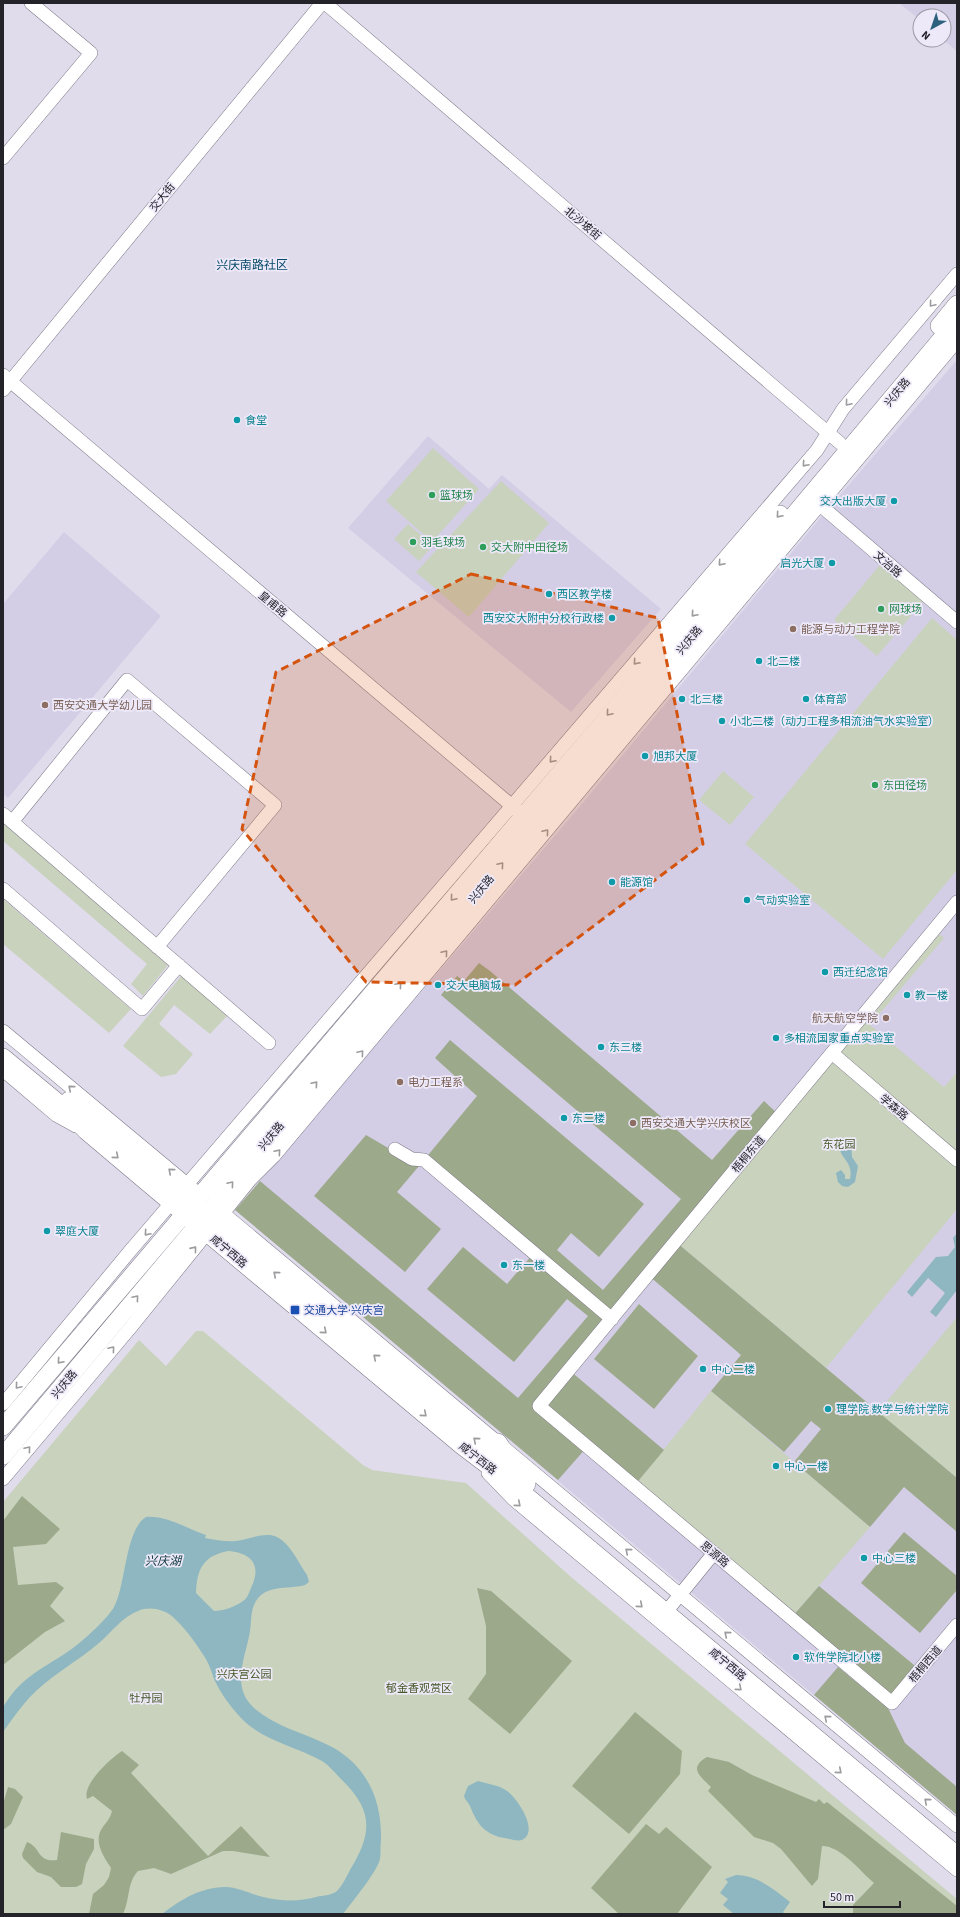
<svg xmlns="http://www.w3.org/2000/svg" width="960" height="1917" font-family="'Source Sans 3','Noto Sans SC',sans-serif">
<style>
.built{fill:#d3cee5}
.green{fill:#c9d2bd}
.forest{fill:#9ca98a}
.water{fill:#8eb7c1;fill-rule:evenodd}
.lines{fill:none;stroke-linecap:round;stroke-linejoin:round}
.minor-casing{stroke:#7e7a89;stroke-width:14}
.major-casing{stroke:#7e7a89;stroke-width:18}
.minor{stroke:#fff;stroke-width:13}
.major{stroke:#fff;stroke-width:17}
.oneway{stroke:#9c9c9f}
.marked{fill:#d4540f;fill-opacity:0.2;stroke:#d4540f;stroke-width:3;stroke-dasharray:8 5;stroke-linejoin:round}
.culture-dot{fill:#0f9aa8;stroke:#ede9f9;stroke-width:1.5}
.leisure-dot{fill:#2e9e5b;stroke:#ede9f9;stroke-width:1.5}
.education-dot{fill:#8d6e63;stroke:#ede9f9;stroke-width:1.5}
.transit-dot{fill:#1a4fb4;stroke:#ede9f9;stroke-width:1.5}
.labels{text-anchor:middle;stroke-width:3.5;stroke-linejoin:round;paint-order:stroke}
.street-label{font-size:11px;fill:#242329;stroke:#ede9f9}
.culture-label{font-size:11px;fill:#0d838f;stroke:#ede9f9;text-anchor:start}
.leisure-label{font-size:11px;fill:#27864d;stroke:#ede9f9;text-anchor:start}
.education-label{font-size:11px;fill:#785e54;stroke:#ede9f9;text-anchor:start}
.park-label{font-size:11px;fill:#465827;stroke:#ede9f9}
.transit-label{font-size:11px;fill:#164399;stroke:#ede9f9;text-anchor:start}
.neighbourhood-label{font-size:12px;fill:#064968;stroke:#ede9f9}
.water-label{font-size:12px;font-style:italic;fill:#0a333b;stroke:#ede9f9}
</style>
<rect width="100%" height="100%" fill="#e0dcec"/>
<!-- built -->
<path class="built" d="M899 3H957V51L943 40 944 16H920V20Z
M957 360V1815L235 1210 576 811 827 510Z
M428 436 489 489 502 475 661 609 571 712 348 528Z
M64 532 161 616 8 798 3 794V604Z"/>
<!-- green -->
<path class="green" d="M433 448 479 489 432 542 386 501Z
M501 481 549 523 469 617 416 572Z
M408 524 433 545 419 561 394 539Z
M884 560 927 597 877 656 834 620Z
M932 618 957 640V870L883 959 745 844Z
M723 771 754 797 730 825 699 800Z
M3 814 172 960 143 996 131 984 147 964 3 841Z
M3 899 131 1009 109 1033 3 944Z
M939 934 944 938 870 1025 944 1087 957 1072V1126L955 1129 957 1131V1209L826 1368 676 1242Z
M182 975 227 1016 210 1034 174 1005 159 1024 193 1054 176 1074 161 1077 123 1046Z
M957 1317V1478L878 1412Z
M196 1331H203L363 1465 372 1470 466 1483 571 1577 957 1899V1914H3V1502L139 1340 166 1366Z
M711 1391 870 1527 791 1618 634 1486Z"/>
<!-- forest -->
<path class="forest" d="M479 963 490 971 712 1160 764 1101 780 1116 676 1242 957 1478V1532L904 1487 870 1527 794 1462 821 1429 811 1421 784 1452 711 1391 741 1355 648 1275 569 1370 664 1450 634 1486 587 1447 558 1480 235 1210 260 1181 518 1398 588 1316 567 1299 514 1362 427 1289 463 1247 507 1284 533 1254 424 1160 477 1096 435 1058 450 1040 644 1204 599 1257 571 1233 557 1250 603 1290 681 1199 441 995 457 976 464 981Z
M366 1135 419 1166 397 1192 441 1229 405 1272 314 1196Z
M639 1304 698 1356 654 1409 594 1359Z
M22 1496 60 1529 46 1544 13 1547 18 1585 56 1582 64 1588 50 1606 65 1621 45 1632 3 1665V1521Z
M904 1532 957 1576V1590L920 1633 861 1583Z
M819 1586 920 1670 892 1703 791 1618Z
M477 1588 491 1591 572 1661 510 1734 468 1699 486 1674V1626Z
M838 1667 888 1708 905 1743 957 1787V1815L814 1695Z
M635 1712 682 1751 680 1774 629 1834 572 1786Z
M122 1751 139 1765 131 1773 208 1856 241 1826 270 1857 233 1851H223L171 1874 154 1868 138 1871C127 1882 130 1900 123 1914H89L93 1894 104 1885 109 1877 111 1868C104 1857 94 1843 101 1830 105 1823 110 1820 112 1811L93 1796 87 1799C82 1784 111 1758 122 1751Z
M707 1757 729 1762 752 1775 816 1802 819 1799 824 1804 827 1802 957 1906V1914H853V1905L874 1883C860 1871 841 1846 822 1846L818 1879 812 1886 781 1849 773 1843 754 1837 708 1791 711 1787C700 1776 688 1768 707 1757Z
M8 1787 15 1789 23 1797 11 1824 3 1830V1804Z
M646 1824 659 1834 666 1827 712 1867 677 1914H619L591 1888Z
M61 1832 94 1839V1849L86 1864 82 1884 76 1887H61L51 1877 37 1872 23 1858 22 1854 27 1842C41 1847 37 1863 57 1860Z"/>
<!-- water -->
<path class="water" d="M846 1139 851 1142 852 1157 858 1166 855 1182 848 1187 842 1186 838 1182 836 1173 841 1170 845 1175V1179H850C854 1161 839 1159 839 1144Z
M957 1233V1290L936 1317 930 1312 945 1293 928 1278 912 1297 907 1292 936 1257 948 1256 955 1247 953 1238Z
M146 1517C166 1515 188 1529 206 1535L205 1538C216 1540 226 1542 236 1541 252 1539 270 1528 284 1542 293 1550 300 1565 307 1575L309 1582 305 1585C291 1589 270 1585 259 1597 250 1607 252 1618 250 1631 246 1657 230 1686 254 1708 277 1728 306 1733 332 1747 368 1767 382 1801 381 1840 380 1846 381 1853 380 1859 377 1872 352 1902 343 1914H162C182 1899 199 1888 225 1887 238 1887 250 1894 263 1897 280 1901 299 1902 316 1897 324 1895 332 1896 338 1890 343 1884 347 1876 350 1870 372 1834 374 1811 342 1780 336 1774 330 1766 322 1761 295 1746 263 1741 241 1718 230 1706 221 1694 214 1679 212 1673 210 1667 207 1661 198 1646 187 1630 174 1618 165 1609 149 1606 138 1611 122 1617 112 1632 99 1643 78 1661 47 1678 29 1698 19 1709 11 1721 3 1732 3 1725 2 1716 3 1708 4 1705 7 1701 9 1698 27 1673 50 1665 73 1648 84 1640 108 1618 114 1607 126 1585 125 1530 146 1517ZM228 1551C252 1553 262 1565 251 1588 249 1593 247 1599 243 1601 235 1607 223 1611 214 1611L196 1593C197 1569 203 1556 228 1551Z
M478 1781C488 1784 499 1785 507 1791 517 1798 540 1831 522 1840 518 1841 513 1840 510 1839 487 1836 478 1827 470 1806 468 1802 465 1800 464 1796L468 1786Z
M736 1875C759 1876 773 1889 790 1902L783 1912 785 1914H734L723 1905 728 1899 720 1893 728 1882 725 1879Z"/>
<g class="lines">
<defs>
<path id="minor" d="M325 3 840 443
M3 158 91 53 31 3
M3 375 518 811
M3 390 322 3
M820 505 957 622
M3 814 269 1043
M12 822 127 680 275 805 157 947
M3 889 142 1009 179 965
M957 902 539 1406 892 1703 957 1625
M3 1031 194 1190
M832 1053 957 1160
M3 1070 56 1115 76 1126
M395 1149 412 1159 424 1160 612 1319
M217 1208 957 1826
M3 1404 130 1251 817 450 843 409 957 274
M488 1473 513 1499 957 1870
M3 1479 131 1327 250 1180 274 1156 957 341
M666 1612 714 1553"/>
<path id="major" d="M939 326 957 304
M3 1057 61 1105 86 1131 207 1233 462 1446 516 1487 957 1855
M69 1100 181 1193 214 1223 506 1465
M3 1427 780 514
M498 1442 527 1484
M3 1456 534 825 957 320"/>
</defs>
<!-- minor casing -->
<use href="#minor" class="minor-casing"/>
<!-- major casing -->
<use href="#major" class="major-casing"/>
<!-- minor -->
<use href="#minor" class="minor"/>
<!-- major -->
<use href="#major" class="major"/>
</g>
<!-- one-way arrows -->
<defs><path id="oneway-chevron" d="M-2-3.5L2.5 0L-2 3.5" fill="none" stroke-width="1.6" stroke-linecap="round" stroke-linejoin="round"/></defs>
<g class="oneway">
<use href="#oneway-chevron" transform="translate(932 304) rotate(130)"/>
<use href="#oneway-chevron" transform="translate(848 403) rotate(130)"/>
<use href="#oneway-chevron" transform="translate(805 464) rotate(131)"/>
<use href="#oneway-chevron" transform="translate(779 515) rotate(131)"/>
<use href="#oneway-chevron" transform="translate(721 563) rotate(131)"/>
<use href="#oneway-chevron" transform="translate(694 614) rotate(131)"/>
<use href="#oneway-chevron" transform="translate(636 662) rotate(131)"/>
<use href="#oneway-chevron" transform="translate(609 713) rotate(130)"/>
<use href="#oneway-chevron" transform="translate(552 760) rotate(131)"/>
<use href="#oneway-chevron" transform="translate(546 832) rotate(-50)"/>
<use href="#oneway-chevron" transform="translate(501 865) rotate(-50)"/>
<use href="#oneway-chevron" transform="translate(453 898) rotate(130)"/>
<use href="#oneway-chevron" transform="translate(445 953) rotate(-50)"/>
<use href="#oneway-chevron" transform="translate(399 985) rotate(-50)"/>
<use href="#oneway-chevron" transform="translate(361 1053) rotate(-50)"/>
<use href="#oneway-chevron" transform="translate(315 1084) rotate(-49)"/>
<use href="#oneway-chevron" transform="translate(71 1088) rotate(-140)"/>
<use href="#oneway-chevron" transform="translate(278 1152) rotate(-49)"/>
<use href="#oneway-chevron" transform="translate(116 1156) rotate(40)"/>
<use href="#oneway-chevron" transform="translate(171 1171) rotate(-140)"/>
<use href="#oneway-chevron" transform="translate(231 1184) rotate(-50)"/>
<use href="#oneway-chevron" transform="translate(147 1233) rotate(131)"/>
<use href="#oneway-chevron" transform="translate(194 1249) rotate(-51)"/>
<use href="#oneway-chevron" transform="translate(276 1274) rotate(-140)"/>
<use href="#oneway-chevron" transform="translate(136 1298) rotate(-50)"/>
<use href="#oneway-chevron" transform="translate(324 1331) rotate(40)"/>
<use href="#oneway-chevron" transform="translate(112 1349) rotate(-50)"/>
<use href="#oneway-chevron" transform="translate(376 1357) rotate(-140)"/>
<use href="#oneway-chevron" transform="translate(60 1361) rotate(131)"/>
<use href="#oneway-chevron" transform="translate(18 1386) rotate(130)"/>
<use href="#oneway-chevron" transform="translate(424 1414) rotate(40)"/>
<use href="#oneway-chevron" transform="translate(476 1440) rotate(-140)"/>
<use href="#oneway-chevron" transform="translate(28 1449) rotate(-50)"/>
<use href="#oneway-chevron" transform="translate(518 1504) rotate(40)"/>
<use href="#oneway-chevron" transform="translate(628 1551) rotate(-140)"/>
<use href="#oneway-chevron" transform="translate(640 1605) rotate(40)"/>
<use href="#oneway-chevron" transform="translate(727 1634) rotate(-140)"/>
<use href="#oneway-chevron" transform="translate(739 1688) rotate(40)"/>
<use href="#oneway-chevron" transform="translate(827 1718) rotate(-140)"/>
<use href="#oneway-chevron" transform="translate(839 1771) rotate(40)"/>
<use href="#oneway-chevron" transform="translate(927 1801) rotate(-140)"/>
</g>
<!-- marked area -->
<path class="marked" d="M471 574 658 618 703 844 515 985 366 982 242 829 276 672Z"/>
<!-- markers -->
<g class="culture-dot">
<circle cx="237" cy="420" r="4"/>
<circle cx="894" cy="501" r="4"/>
<circle cx="832" cy="563" r="4"/>
<circle cx="549" cy="594" r="4"/>
<circle cx="612" cy="618" r="4"/>
<circle cx="759" cy="661" r="4"/>
<circle cx="682" cy="699" r="4"/>
<circle cx="806" cy="699" r="4"/>
<circle cx="722" cy="721" r="4"/>
<circle cx="645" cy="756" r="4"/>
<circle cx="612" cy="882" r="4"/>
<circle cx="747" cy="900" r="4"/>
<circle cx="825" cy="972" r="4"/>
<circle cx="438" cy="985" r="4"/>
<circle cx="907" cy="995" r="4"/>
<circle cx="776" cy="1038" r="4"/>
<circle cx="601" cy="1047" r="4"/>
<circle cx="564" cy="1118" r="4"/>
<circle cx="47" cy="1231" r="4"/>
<circle cx="504" cy="1265" r="4"/>
<circle cx="703" cy="1369" r="4"/>
<circle cx="828" cy="1409" r="4"/>
<circle cx="776" cy="1466" r="4"/>
<circle cx="864" cy="1558" r="4"/>
<circle cx="796" cy="1657" r="4"/>
</g>
<g class="leisure-dot">
<circle cx="432" cy="495" r="4"/>
<circle cx="413" cy="542" r="4"/>
<circle cx="483" cy="547" r="4"/>
<circle cx="881" cy="609" r="4"/>
<circle cx="875" cy="785" r="4"/>
</g>
<g class="education-dot">
<circle cx="793" cy="629" r="4"/>
<circle cx="45" cy="705" r="4"/>
<circle cx="886" cy="1018" r="4"/>
<circle cx="400" cy="1082" r="4"/>
<circle cx="633" cy="1123" r="4"/>
</g>
<rect class="transit-dot" x="290" y="1305" width="10" height="10" rx="2"/>
<g class="labels">
<!-- street labels -->
<g class="street-label">
<text transform="translate(162 197) rotate(-51)" y="4">交大街</text>
<text transform="translate(583 223) rotate(40)" y="4">北沙坡街</text>
<text transform="translate(897 392) rotate(-50)" y="4">兴庆路</text>
<text transform="translate(888 564) rotate(41)" y="4">文治路</text>
<text transform="translate(273 604) rotate(40)" y="4">皇甫路</text>
<text transform="translate(689 640) rotate(-50)" y="4">兴庆路</text>
<text transform="translate(481 889) rotate(-50)" y="4">兴庆路</text>
<text transform="translate(894 1107) rotate(40)" y="4">学森路</text>
<text transform="translate(271 1136) rotate(-50)" y="4">兴庆路</text>
<text transform="translate(748 1154) rotate(-50)" y="4">梧桐东道</text>
<text transform="translate(229 1251) rotate(40)" y="4">咸宁西路</text>
<text transform="translate(64 1384) rotate(-50)" y="4">兴庆路</text>
<text transform="translate(478 1458) rotate(38)" y="4">咸宁西路</text>
<text transform="translate(715 1554) rotate(40)" y="4">思源路</text>
<text transform="translate(728 1664) rotate(40)" y="4">咸宁西路</text>
<text transform="translate(925 1664) rotate(-50)" y="4">梧桐西道</text>
</g>
<!-- culture labels -->
<g class="culture-label">
<text x="245" y="424">食堂</text>
<text x="886" y="505" text-anchor="end">交大出版大厦</text>
<text x="824" y="567" text-anchor="end">启光大厦</text>
<text x="557" y="598">西区教学楼</text>
<text x="604" y="622" text-anchor="end">西安交大附中分校行政楼</text>
<text x="767" y="665">北二楼</text>
<text x="690" y="703">北三楼</text>
<text x="814" y="703">体育部</text>
<text x="730" y="725">小北二楼（动力工程多相流油气水实验室）</text>
<text x="653" y="760">旭邦大厦</text>
<text x="620" y="886">能源馆</text>
<text x="755" y="904">气动实验室</text>
<text x="833" y="976">西迁纪念馆</text>
<text x="446" y="989">交大电脑城</text>
<text x="915" y="999">教一楼</text>
<text x="784" y="1042">多相流国家重点实验室</text>
<text x="609" y="1051">东三楼</text>
<text x="572" y="1122">东二楼</text>
<text x="55" y="1235">翠庭大厦</text>
<text x="512" y="1269">东一楼</text>
<text x="711" y="1373">中心二楼</text>
<text x="836" y="1413">理学院 数学与统计学院</text>
<text x="784" y="1470">中心一楼</text>
<text x="872" y="1562">中心三楼</text>
<text x="804" y="1661">软件学院北小楼</text>
</g>
<!-- leisure labels -->
<g class="leisure-label">
<text x="440" y="499">篮球场</text>
<text x="421" y="546">羽毛球场</text>
<text x="491" y="551">交大附中田径场</text>
<text x="889" y="613">网球场</text>
<text x="883" y="789">东田径场</text>
</g>
<!-- education labels -->
<g class="education-label">
<text x="801" y="633">能源与动力工程学院</text>
<text x="53" y="709">西安交通大学幼儿园</text>
<text x="878" y="1022" text-anchor="end">航天航空学院</text>
<text x="408" y="1086">电力工程系</text>
<text x="641" y="1127">西安交通大学兴庆校区</text>
</g>
<!-- park labels -->
<g class="park-label">
<text x="839" y="1148">东花园</text>
<text x="244" y="1678">兴庆宫公园</text>
<text x="419" y="1692">郁金香观赏区</text>
<text x="146" y="1702">牡丹园</text>
</g>
<!-- transit labels -->
<g class="transit-label">
<text x="304" y="1314">交通大学·兴庆宫</text>
</g>
<!-- neighbourhood labels -->
<g class="neighbourhood-label">
<text x="252" y="269">兴庆南路社区</text>
</g>
<!-- water labels -->
<g class="water-label">
<text x="163" y="1565">兴庆湖</text>
</g>
</g>
<!-- border -->
<rect width="960" height="1917" fill="none" stroke="#242329" stroke-width="8"/>
<!-- north arrow -->
<g transform="translate(932 28) rotate(220)"><circle r="19" fill="#ede9f9" stroke="#9d9aa6"/>
<path d="M0-3L7 15L0 10L-7 15Z" fill="#2e617e"/>
<text y="-6" font-size="11" font-weight="bold" text-anchor="middle" fill="#242329">N</text>
</g>
<!-- scale -->
<path d="M824 1901v6h76v-6" fill="none" stroke="#242329" stroke-width="2"/>
<text x="830" y="1901" font-size="12" fill="#242329" stroke="#ede9f9" stroke-width="3" paint-order="stroke">50 m</text>
</svg>
